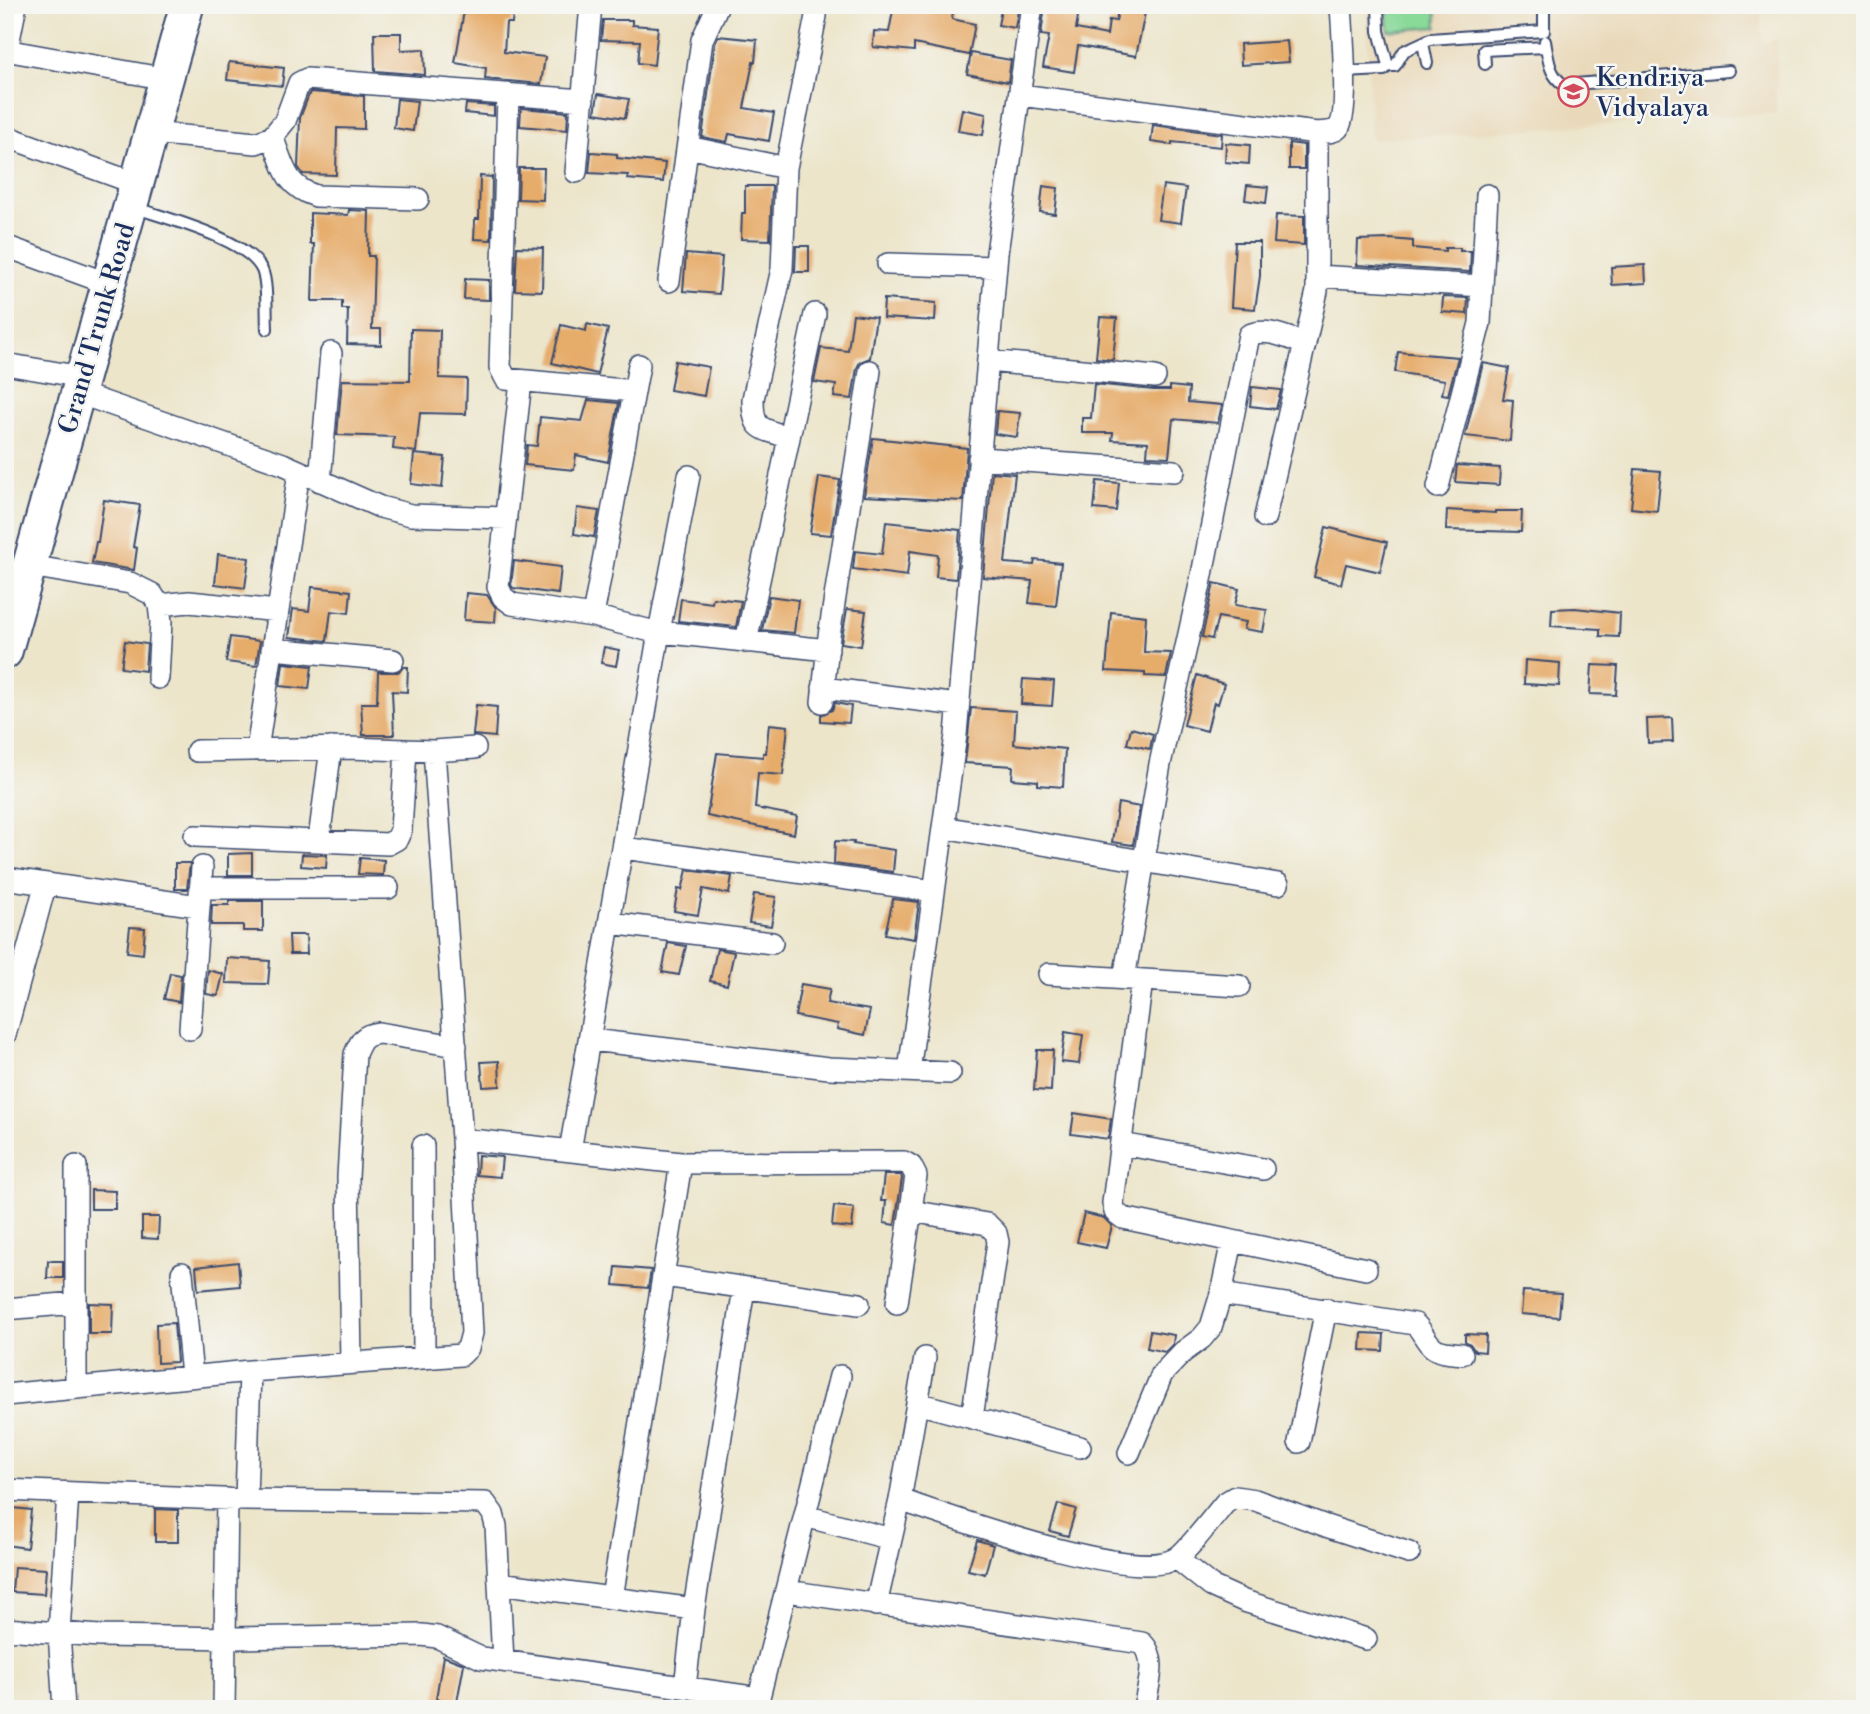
<svg xmlns="http://www.w3.org/2000/svg" width="1870" height="1714" font-family="'Libre Bodoni',serif">
<style>
.built{fill:#e9d9ba}
.green{fill:#89d999;stroke:#52847c;stroke-width:2}
.building{fill:#e6ac6b}
.lines{fill:none;stroke-linecap:round;stroke-linejoin:round}
.lane-casing{stroke:#3a4a6e;stroke-width:14}
.street-casing{stroke:#3a4a6e;stroke-width:24}
.primary-casing{stroke:#3a4a6e;stroke-width:37}
.lane{stroke:#fff;stroke-width:10}
.street{stroke:#fff;stroke-width:21}
.primary{stroke:#fff;stroke-width:33}
.labels{text-anchor:middle;stroke-width:5;stroke-linejoin:round;paint-order:stroke}
.poi-label{font-size:26px;fill:#1b2f5e;stroke:#f6f6f2;text-anchor:start}
.street-label{font-size:26px;fill:#1b2f5e;stroke:#f6f6f2}
</style>
<rect width="100%" height="100%" fill="#f6f6f2"/>
<filter id="ink" filterUnits="userSpaceOnUse"><feTurbulence type="fractalNoise" baseFrequency=".0143" numOctaves="2"/><feDisplacementMap in="SourceGraphic" scale="14" xChannelSelector="R" yChannelSelector="G"/><feConvolveMatrix kernelMatrix="1 2 1 2 8 2 1 2 1" color-interpolation-filters="sRGB"/></filter>
<filter id="wash" filterUnits="userSpaceOnUse"><feTurbulence type="fractalNoise" baseFrequency=".00686" numOctaves="4" result="noise"/><feDisplacementMap in="SourceGraphic" scale="28" xChannelSelector="R" yChannelSelector="G"/><feGaussianBlur stdDeviation="1.57" result="paint"/><feColorMatrix in="noise" values="0 0 0 0 0 0 0 0 0 0 0 0 0 0 0 0 0 1.4 0 .05"/><feComposite in="paint" operator="in"/></filter>
<g filter="url(#wash)">
<rect width="100%" height="100%" fill="#ece5ca"/>
<!-- built -->
<path class="built" d="M1366 5H1760L1763 42 1778 39 1776 113 1371 140Z"/>
<!-- green -->
<path class="green" d="M1387 5H1436L1437 27 1389 31Z"/>
<g id="blocks">
<!-- building -->
<path class="building" d="M465 5H514L512 23H506L504 52 545 57 541 84 485 79 486 68 455 63Z
M894 5H917L953 12 952 19 975 24 969 55 914 44V51L873 47 874 31 889 32Z
M1002 5H1019L1015 28 998 25Z
M1045 5 1079 10 1076 29 1107 35 1109 20 1116 21 1119 5 1146 8 1136 56 1078 46 1074 72 1043 67 1049 36 1041 35Z
M603 20H632V25L658 27 654 65 638 63 640 41 601 40Z
M374 33H401V50L424 49 425 75 375 71Z
M718 36 757 40 755 62H753L744 108 774 113 769 141 729 134 727 142 702 137 715 44Z
M1287 41 1289 62 1241 65 1240 44Z
M971 53 1011 60 1008 82 967 74Z
M229 62 284 68 282 86 227 80Z
M310 92 364 96V129L337 128 336 175 303 174 298 167 300 118Z
M598 94 629 99 625 118 595 113Z
M397 99 417 101 413 131 394 128Z
M466 104 494 106V116L465 113Z
M521 108 568 112 567 130 520 126Z
M962 109 986 114 983 135 958 131Z
M1153 125 1222 134 1221 147 1172 142V145L1151 142Z
M1226 143 1250 145 1249 164 1225 162Z
M1289 143 1304 145V169H1289Z
M591 152 617 154V158L665 163 663 182 627 179 628 175 589 173Z
M519 168H544L543 200 518 199Z
M480 176 492 177 491 240 474 239 475 219H479Z
M1163 185 1186 188 1181 223 1158 220Z
M1247 185 1268 187 1266 203 1245 200Z
M745 186H772L770 240 741 239 742 213H745Z
M1043 186 1058 188 1055 214 1040 212Z
M349 210 369 211 368 256H374L372 329H381V345L347 344 348 309H342V301H312L314 244H310V213L348 215Z
M1276 215 1304 216V245L1274 243Z
M1390 239 1413 241V248L1445 251V248H1460V251H1471L1470 272 1357 265 1358 240Z
M1235 242H1260V276L1255 309 1231 307Z
M796 246H809V272H795Z
M517 247 543 248 542 291 515 290Z
M686 254 722 257 719 294 683 291Z
M1645 265 1646 283 1612 285 1611 267Z
M465 279 489 280V300L464 299Z
M1443 297 1468 298 1467 314 1442 312Z
M884 299 936 303 935 321 883 318Z
M853 314 876 317 870 358 860 362 857 368 852 399 834 397 836 385 814 382 821 348 848 351Z
M1100 317 1117 318 1113 360 1096 358Z
M587 324 608 329 597 374 552 363 561 325 586 331Z
M411 329 440 330 439 378 467 379 466 414 420 413 416 452 393 449 394 437 337 435 342 380 410 381Z
M1398 352 1458 357 1448 395 1442 394 1445 380 1395 372Z
M675 361 709 367 704 396 670 390Z
M1483 363 1509 368 1503 399 1513 400 1510 441 1465 436Z
M1094 384 1154 390H1170V386L1189 388 1188 402 1222 405 1218 423 1173 419 1169 457 1147 456 1148 442 1112 440 1113 433H1082V418H1091Z
M1252 387 1281 390 1276 409 1250 406Z
M588 400 619 403 608 462 576 455 574 470 525 465 527 445 537 446 540 417 582 421Z
M997 411 1020 413 1017 437 995 434Z
M873 438 967 448 963 501 864 496Z
M414 454 445 457 442 488 411 484Z
M1457 465 1500 468 1499 485 1455 482Z
M1635 469 1661 471 1657 511 1631 508Z
M992 472 1015 474 1005 563 1034 565 1035 560 1061 563 1056 606 1029 603 1032 581 983 577Z
M819 477 840 480 831 535 810 533Z
M1097 481 1119 483 1116 511 1094 509Z
M104 500 140 505 133 547 137 548 134 570 92 563 96 542H98Z
M577 508 599 511 594 537 574 534Z
M1447 510 1495 513V511H1522L1521 532 1446 530Z
M886 522 960 530 956 579 936 577 938 555 910 551 907 576 853 569 855 551 882 554Z
M1326 527 1387 542 1380 572 1346 564 1341 584 1314 577Z
M218 554 249 558 245 588 215 584Z
M514 561 561 567 558 594 513 588 511 585Z
M1214 583 1239 589 1235 605 1267 610 1263 632 1244 629 1246 622 1218 617 1212 639 1202 637Z
M312 587 351 591 349 613 331 611 327 641 289 637 293 609 309 611Z
M466 593 487 595 496 608 495 622 464 620Z
M769 596 798 600 794 633 762 630Z
M713 598 741 601 736 627 678 621 681 599 712 603Z
M1575 608 1620 613 1619 637 1600 636V629L1551 626 1552 609Z
M847 609 866 611 861 646 841 643Z
M1111 612 1146 616 1144 652 1171 653 1166 677 1145 676V673L1106 671Z
M230 637 260 641 256 666 226 662Z
M125 641 147 644 145 671 121 668Z
M604 647 619 650 616 666 601 663Z
M1525 660 1560 663 1559 686 1524 684Z
M283 663 312 666 309 689 280 686Z
M1592 665 1618 666 1616 695 1590 694Z
M404 667H408L407 692 392 691 394 735H363L361 703H377L378 672H398Z
M1197 675 1224 684 1218 704 1214 702 1207 731 1184 725Z
M1023 679 1054 681 1052 706 1021 704Z
M835 703 851 706 849 723 821 721V715L832 710Z
M476 705 497 707 495 737 473 735Z
M971 708 1016 711 1014 744 1065 749 1063 787 1038 785V781L1012 779 1013 766 965 763Z
M1672 718 1673 742 1648 743 1647 719Z
M769 724 788 726 783 775 758 773 755 808 797 816 794 834 707 816 717 753 763 757V753H766Z
M1131 728 1153 734 1150 749 1127 744Z
M1118 803 1140 807 1133 845 1112 842Z
M835 841 854 842 853 844 895 850 893 872 834 864Z
M252 853V875H228V854Z
M302 854 327 855 326 868 301 866Z
M360 858 384 860 383 875 358 874Z
M175 863H190L187 889H175Z
M687 870 732 876 729 894 703 889 698 915 674 911 678 889 682 890Z
M754 894 776 897 771 926 749 923Z
M893 899 919 902 914 939 885 934Z
M229 901H263V931H243V925H211L212 905H229Z
M130 927 145 928 143 954 127 952Z
M289 935H306L307 954H290Z
M668 943 686 946 679 975 662 972Z
M717 949 734 952 727 985 710 981Z
M227 958 270 961 268 984 226 983Z
M208 970 223 974 218 996 206 994Z
M170 973 181 975 179 1002 164 999Z
M801 984 830 989 827 1003 870 1010 865 1035 837 1029 838 1024 795 1016Z
M1065 1032 1083 1035 1079 1064 1061 1062Z
M1037 1050H1053L1051 1091 1034 1090Z
M499 1061 500 1086 483 1087 481 1062Z
M1074 1113 1111 1119 1108 1139 1071 1134Z
M478 1155 502 1157 500 1177 477 1175Z
M884 1175H901L902 1178 895 1225 884 1223 886 1201H881Z
M91 1190 115 1191V1209H91Z
M834 1206 854 1208 852 1228 832 1226Z
M1084 1213 1104 1218 1112 1226 1106 1248 1077 1242Z
M142 1217H159L158 1239 142 1238Z
M48 1261H63V1278H47Z
M238 1262 240 1286 198 1290 196 1267Z
M616 1267 651 1270 648 1288 614 1285Z
M1523 1291 1561 1293 1559 1317 1521 1314Z
M89 1303 113 1304 112 1334H89Z
M174 1323 177 1362 157 1363 156 1324Z
M1150 1331 1174 1335 1173 1344 1165 1352 1147 1348Z
M1362 1333 1384 1334 1383 1351 1361 1350Z
M1465 1334 1486 1335 1485 1352 1475 1351 1470 1344 1465 1341Z
M1058 1504 1076 1509 1068 1536 1050 1531Z
M5 1507 31 1510 27 1548 5 1545Z
M155 1509 178 1510V1542H155Z
M977 1540 993 1545 985 1574 968 1570Z
M14 1567 46 1569 44 1594 12 1592Z
M443 1656 464 1664 457 1702 436 1699Z"/>
</g>
</g>
<g filter="url(#ink)">
<use href="#blocks" fill-opacity="0" stroke="#3a4a6e" stroke-width="2"/>
<g class="lines">
<defs>
<path id="lane" d="M1378 5 1379 31 1388 66H1395L1404 51 1430 39 1544 31V5
M1423 43 1427 63
M1546 47C1549 63 1550 75 1564 85L1729 71
M1485 64 1484 50 1546 47 1545 41
M1344 72 1384 70 1388 66
M133 207C165 218 248 239 262 270 268 283 266 314 267 329"/>
<path id="street" d="M5 50 167 79
M7 50 16 5
M508 94 500 367 506 379 634 391
M1020 95 1317 133C1323 132 1333 133 1338 128 1350 115 1342 27 1341 5
M151 133 256 143 272 137 285 121 299 83 307 79 583 100
M5 136 137 184
M272 137C284 165 284 186 316 196L418 199
M688 147 786 168
M576 172 591 5
M5 246 109 284
M888 264 996 267
M1317 276 1482 286
M669 281 702 40 718 5
M988 361 1155 377
M5 364 82 377
M521 381 498 587 503 597 512 604 593 616 651 631 828 650
M78 393 283 464 380 507 411 515 506 518
M789 438C761 427 753 432 753 399L782 269 786 168 816 16
M979 458 1174 471
M320 481 331 353
M1438 487 1480 323 1487 195
M1265 517 1317 291V133
M30 566 130 583 152 594 159 605 161 622 158 678
M159 605 189 602 278 611
M593 616 639 365
M746 642 815 314
M272 649 393 660
M823 688 958 705
M822 702 829 636 870 371
M257 750 299 472
M197 751 349 748 434 751 475 748
M943 827 1278 884
M195 836 388 844 397 839 401 830 406 750
M319 839 331 748
M623 848 934 891
M5 878 198 906
M200 888H388
M610 923 772 943
M1049 974 1239 986
M1124 979 1160 764 1201 580 1249 335C1266 327 1288 338 1305 344
M1142 980 1113 1203 1115 1212 1123 1218 1366 1269
M190 1029 202 867
M5 1035 45 886
M591 1040 829 1068 950 1073
M909 1071 956 735 997 253 1032 5
M462 1139 681 1163 904 1162 911 1166 916 1176 897 1303
M1121 1144 1263 1169
M423 1146 424 1358
M570 1151 659 632 689 476
M76 1166V1388
M911 1211 987 1224 996 1233 998 1242 972 1418
M182 1273 192 1376
M664 1276 859 1304
M1221 1294 1415 1324C1423 1331 1427 1346 1438 1350 1444 1353 1455 1353 1462 1354
M5 1309 76 1303
M351 1363 348 1177 355 1054C361 1040 363 1035 379 1033L456 1046
M5 1395 250 1371 461 1355 468 1348 472 1333 462 1139 434 751
M917 1403 1080 1447
M1299 1442 1326 1309
M1129 1453 1162 1374 1183 1352 1202 1338 1211 1327 1221 1294 1232 1241
M5 1490 246 1500 485 1503 493 1514 496 1526 503 1661
M246 1500 250 1371
M900 1500C951 1517 1132 1583 1175 1559 1186 1553 1215 1515 1225 1503L1235 1497 1255 1500 1326 1526 1409 1553
M805 1516 891 1539
M1176 1558 1211 1586 1244 1601 1366 1639
M499 1583 694 1609
M787 1591 1142 1643C1159 1659 1147 1689 1144 1709
M612 1598 681 1163
M876 1605 900 1500 925 1358
M5 1629 100 1636 235 1638 422 1635 437 1637 481 1658 759 1698
M685 1687 694 1609 744 1288
M64 1709 59 1632 68 1493
M224 1709 227 1499
M756 1709 840 1376"/>
<path id="primary" d="M5 652 187 5"/>
</defs>
<!-- lane casing -->
<use href="#lane" class="lane-casing"/>
<!-- street casing -->
<use href="#street" class="street-casing"/>
<!-- primary casing -->
<use href="#primary" class="primary-casing"/>
<!-- lane -->
<use href="#lane" class="lane"/>
<!-- street -->
<use href="#street" class="street"/>
<!-- primary -->
<use href="#primary" class="primary"/>
</g>
</g>
<!-- icons -->
<defs>
<symbol id="school-ring" viewBox="-11 -11 22 22"><circle r="9.5" fill="#f6f6f2" stroke="#d1495b" stroke-width="1.5"/><path d="M0-5L7-2L0 1L-7-2ZM-4 1L0 2.5L4 1V4Q0 6-4 4Z" fill="#d1495b"/></symbol>
</defs>
<g fill-rule="evenodd">
<use href="#school-ring" x="1556" y="74" width="35" height="35"/>
</g>
<g class="labels">
<!-- poi labels -->
<g class="poi-label">
<text x="1596" y="86">Kendriya<tspan x="1596" dy="30">Vidyalaya</tspan></text>
</g>
<!-- street labels -->
<g class="street-label">
<text transform="translate(96 328) rotate(-74)" y="9">Grand Trunk Road</text>
</g>
</g>
<!-- margin -->
<rect width="1870" height="1714" fill="none" stroke="#f6f6f2" stroke-width="28"/>
</svg>
